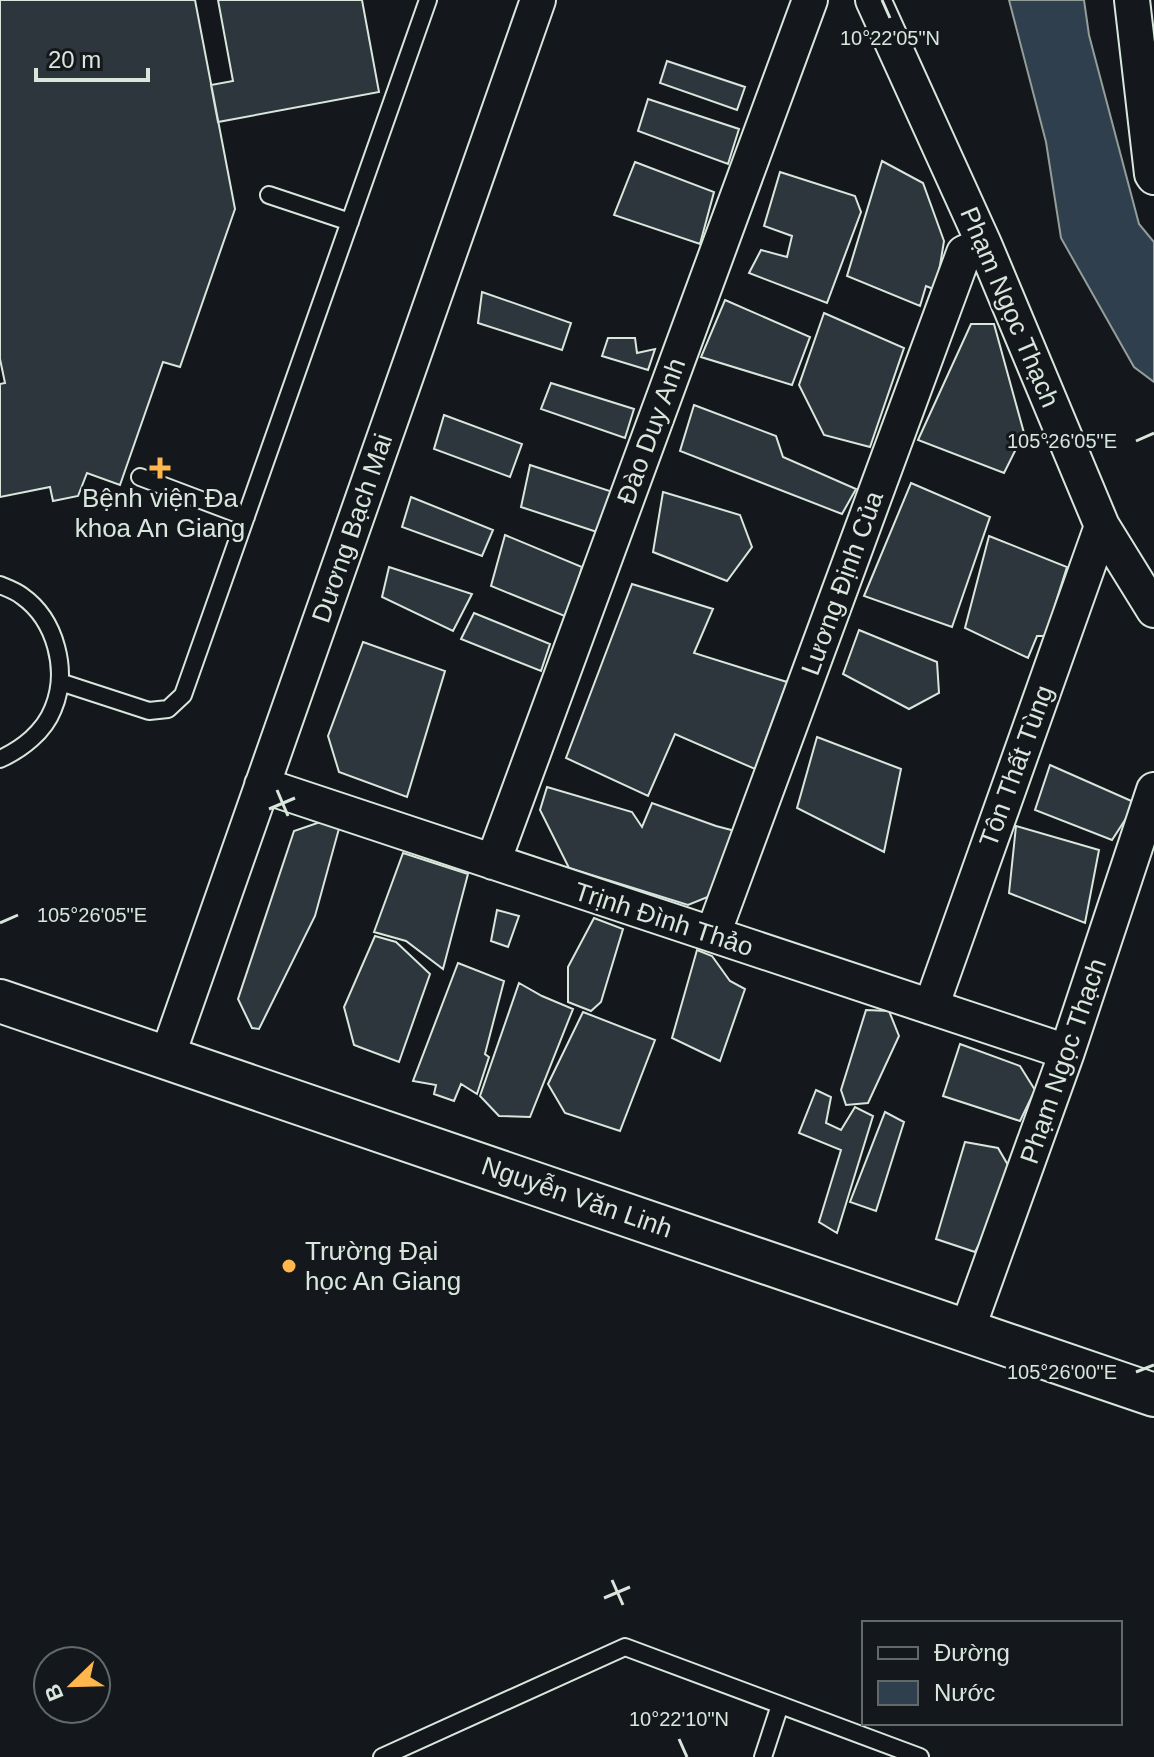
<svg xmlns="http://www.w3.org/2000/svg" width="1154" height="1757" font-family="Arial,sans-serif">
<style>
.water{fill:#2f3f4d;stroke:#939e99;stroke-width:2}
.building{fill:#2c363c;stroke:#d8e6dc;stroke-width:2}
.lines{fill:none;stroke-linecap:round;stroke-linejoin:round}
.service-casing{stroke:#d8e6dc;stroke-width:20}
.minor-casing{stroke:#d8e6dc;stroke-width:38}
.tertiary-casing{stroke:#d8e6dc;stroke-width:46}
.service{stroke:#14181c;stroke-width:16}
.minor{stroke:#14181c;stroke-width:34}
.tertiary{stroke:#14181c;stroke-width:42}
.ticks{fill:none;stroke:#d8e6dc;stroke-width:3}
.poi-dot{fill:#ffb74d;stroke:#14181c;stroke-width:3}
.labels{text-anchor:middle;stroke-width:6;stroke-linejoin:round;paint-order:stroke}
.street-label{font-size:26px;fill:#d8e6dc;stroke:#14181c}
.poi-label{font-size:26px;fill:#d8e6dc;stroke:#14181c}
.ticks-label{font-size:20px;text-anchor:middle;fill:#d8e6dc;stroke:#14181c;stroke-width:6;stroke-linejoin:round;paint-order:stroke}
</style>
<rect width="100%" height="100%" fill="#14181c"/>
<!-- water -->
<path class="water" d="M1009 0H1084L1089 35 1139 224 1154 242V382L1134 367 1061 238 1046 142Z"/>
<!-- building -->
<path class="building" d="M0 0H195L235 209 180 367 163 362 120 485 87 473 78 496 53 501 50 487 0 497V384L5 383 0 359Z
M218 0H362L379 92 218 122 211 85 233 81Z
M667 61 745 87 737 110 660 83Z
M648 99 739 129 728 164 638 131Z
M882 161 923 183 944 241 936 290 926 286 920 306 847 276Z
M635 162 714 192 700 244 614 215Z
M780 172 855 196 861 212 827 303 749 273 761 250 787 257 792 236 764 226Z
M482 292 571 323 562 350 478 323Z
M725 300 810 337 792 385 701 357Z
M824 313 904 348 870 447 824 435 799 385Z
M971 324H994L1024 433 1004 473 918 440Z
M608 338H635L637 353 655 349 648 370 602 356Z
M551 383 634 409 625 438 541 409Z
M694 405 776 436 783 457 856 489 842 514 680 451Z
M444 415 522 444 510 477 434 449Z
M530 465 616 493 600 533 521 507Z
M911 483 990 517 952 627 864 596Z
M663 492 740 515 752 547 727 581 653 552Z
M411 497 493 530 482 556 402 527Z
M505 535 582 567 567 617 491 586Z
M989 536 1067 567 1055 605 1050 636H1037L1028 658 965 628Z
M389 567 472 594 453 631 382 597Z
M632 584 713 609 694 653 787 682 755 769 675 734 648 796 566 758Z
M474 613 550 644 541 671 461 639Z
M859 630 937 662 939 693 909 709 843 674Z
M363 642 445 671 407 797 339 772 328 736Z
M817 737 901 769 884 852 797 808Z
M1050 765 1136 803 1112 840 1035 810Z
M547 787 632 812 642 827 652 803 716 826 739 832 725 890 688 905 569 868 540 810Z
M326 820 340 825 315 916 259 1029 252 1028 238 999 294 831Z
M1016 826 1099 850 1085 923 1009 893Z
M403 853 468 874 443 969 406 941 374 932Z
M497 910 519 916 508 947 491 941Z
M594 918 623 929 601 1002 591 1011 568 1002V967Z
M375 936 396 942 430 974 399 1062 354 1045 344 1007Z
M697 950 712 956 730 981 745 989 720 1061 672 1038Z
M458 963 504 981 485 1054 489 1057 477 1094 461 1084 454 1101 434 1094 436 1085 413 1081Z
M519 983 542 996 573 1009 530 1117 499 1116 480 1096Z
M866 1010 889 1011 899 1036 868 1103 846 1105 841 1090Z
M583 1012 655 1040 620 1131 565 1113 548 1084Z
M960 1044 1020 1066 1035 1090 1020 1121 943 1096Z
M816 1090 831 1097 826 1123 841 1130 855 1107 873 1116 837 1233 819 1222 841 1150 799 1133Z
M885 1112 904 1122 876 1211 850 1202Z
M965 1142 998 1148 1015 1177 975 1252 936 1239Z"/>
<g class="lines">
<defs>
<path id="service" d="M269 195 350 222
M140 477 246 517
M0 585C7 588 16 591 22 596 56 620 69 671 53 709 44 732 22 749 0 759
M60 682 149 711 168 709 183 695 428 0
M382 1757 625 1647 920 1757
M763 1757 780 1705"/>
<path id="minor" d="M873 0 984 244 1102 526 1154 610
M1132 0 1152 174 1154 177
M262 785 1067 1052
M493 862 810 0
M713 934 964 253 984 244
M931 1007 1102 526
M167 1057 538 0
M967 1330 1067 1052 1154 790"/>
<path id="tertiary" d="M0 1001 1154 1395"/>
</defs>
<!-- service casing -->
<use href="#service" class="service-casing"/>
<!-- minor casing -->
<use href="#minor" class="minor-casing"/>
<!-- tertiary casing -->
<use href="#tertiary" class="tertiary-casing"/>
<!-- service -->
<use href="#service" class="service"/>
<!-- minor -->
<use href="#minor" class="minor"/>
<!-- tertiary -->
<use href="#tertiary" class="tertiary"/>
</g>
<!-- ticks -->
<path class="ticks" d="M882 0 890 18M1136 441 1154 433M277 790 288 816M269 809 295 798M0 923 18 915M1136 1372 1154 1365M612 1580 623 1605M604 1598 630 1587M679 1739 687 1757"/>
<!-- markers -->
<g class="poi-dot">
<path d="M156 456h8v8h8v8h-8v8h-8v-8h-8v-8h8z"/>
<circle cx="289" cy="1266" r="8"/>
</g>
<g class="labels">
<!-- street labels -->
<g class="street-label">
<text transform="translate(1010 307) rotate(67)" y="9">Phạm Ngọc Thạch</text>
<text transform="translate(651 431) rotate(-70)" y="9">Đào Duy Anh</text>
<text transform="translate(352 528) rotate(-71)" y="9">Dương Bạch Mai</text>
<text transform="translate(842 583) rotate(-70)" y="9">Lương Định Của</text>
<text transform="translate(1016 766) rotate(-70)" y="9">Tôn Thất Tùng</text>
<text transform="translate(664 919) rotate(18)" y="9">Trịnh Đình Thảo</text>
<text transform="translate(1063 1061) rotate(-71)" y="9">Phạm Ngọc Thạch</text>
<text transform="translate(577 1197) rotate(19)" y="9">Nguyễn Văn Linh</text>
</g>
<!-- poi labels -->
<g class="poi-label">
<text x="160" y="507">Bệnh viện Đa<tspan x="160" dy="30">khoa An Giang</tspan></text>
<text x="305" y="1260" text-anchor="start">Trường Đại<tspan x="305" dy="30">học An Giang</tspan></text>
</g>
</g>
<g class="ticks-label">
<text x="890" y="45">10°22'05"N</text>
<text x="1062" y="448">105°26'05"E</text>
<text x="92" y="922">105°26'05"E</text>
<text x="1062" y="1379">105°26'00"E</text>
<text x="679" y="1726">10°22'10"N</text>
</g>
<!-- legend -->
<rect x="862" y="1621" width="260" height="104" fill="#14181c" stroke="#626a69" stroke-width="2"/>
<rect x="878" y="1647" width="40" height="12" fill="#14181c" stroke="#626a69" stroke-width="2"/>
<text x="934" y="1661" font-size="24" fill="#d8e6dc">Đường</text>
<rect x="878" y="1681" width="40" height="24" fill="#2f3f4d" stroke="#626a69" stroke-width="2"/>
<text x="934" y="1701" font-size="24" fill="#d8e6dc">Nước</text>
<!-- north arrow -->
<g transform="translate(72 1685) rotate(247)"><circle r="38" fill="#14181c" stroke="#626a69" stroke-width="2"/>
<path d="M0-6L14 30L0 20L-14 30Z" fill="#ffb74d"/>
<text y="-12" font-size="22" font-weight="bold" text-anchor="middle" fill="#d8e6dc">B</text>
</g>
<!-- scale -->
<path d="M36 68v12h112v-12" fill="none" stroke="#d8e6dc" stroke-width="4"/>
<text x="48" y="68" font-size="24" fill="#d8e6dc" stroke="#14181c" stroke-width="6" paint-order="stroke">20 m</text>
</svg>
